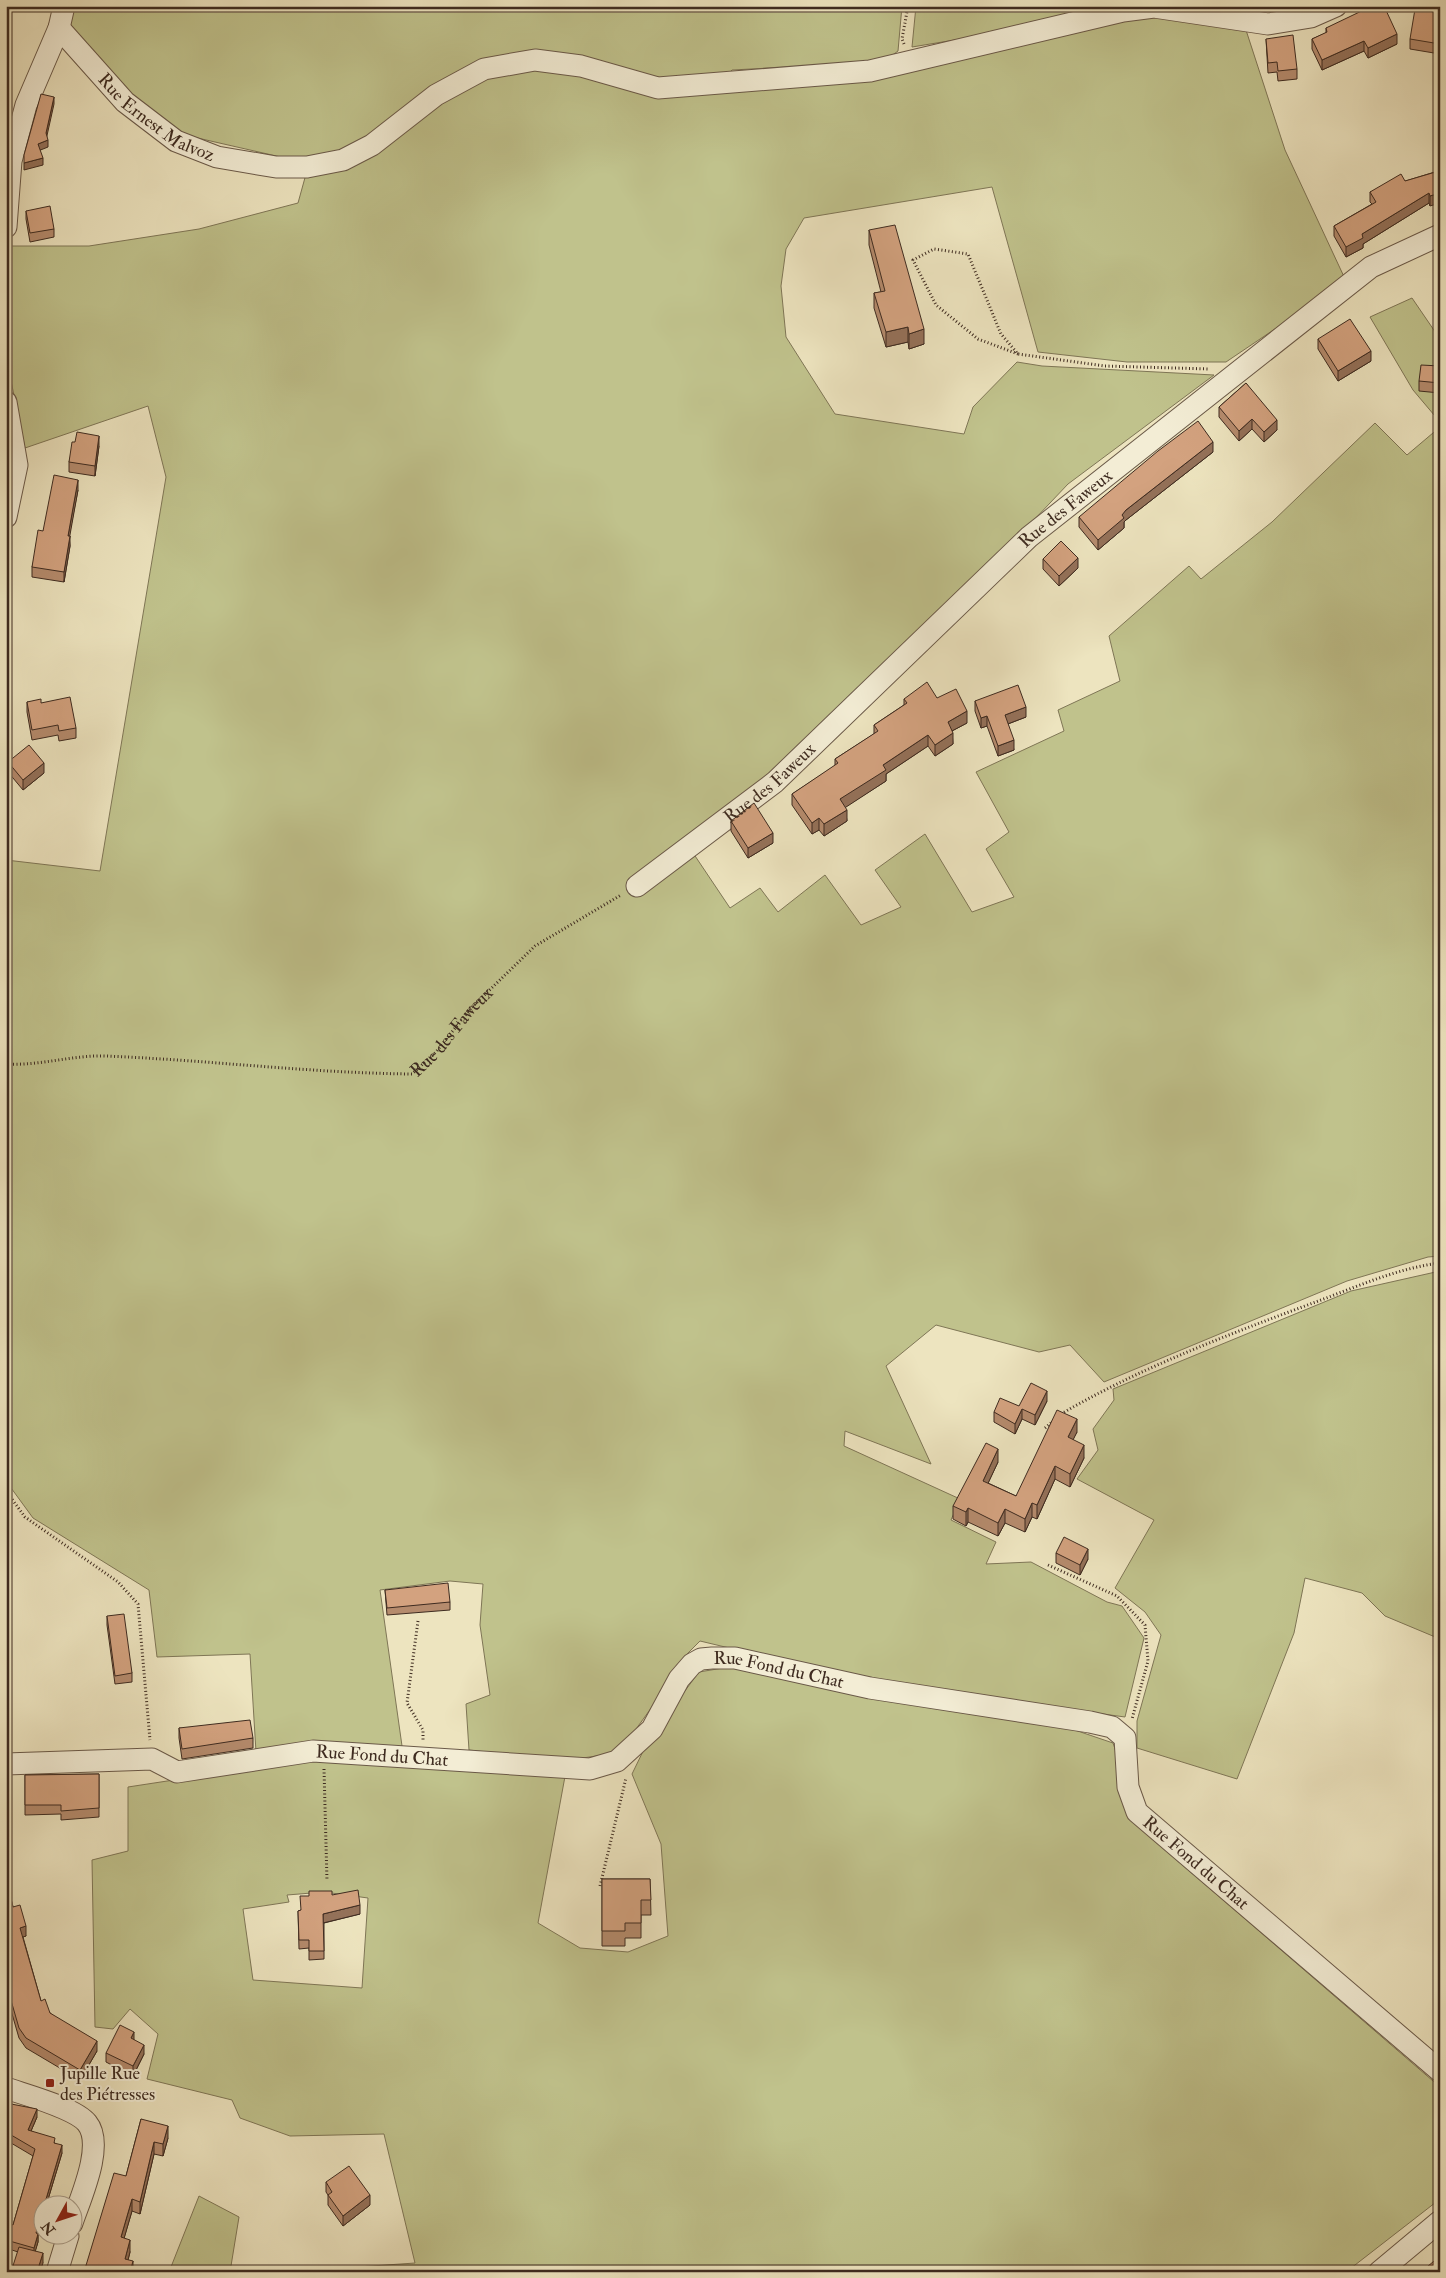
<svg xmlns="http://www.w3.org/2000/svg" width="1446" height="2278" font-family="'IM FELL Double Pica',serif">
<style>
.green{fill:#c0c28c;stroke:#7f7656;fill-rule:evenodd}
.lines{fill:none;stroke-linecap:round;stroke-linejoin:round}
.minor-casing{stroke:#6a5948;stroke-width:23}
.path{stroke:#3e2b20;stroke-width:3;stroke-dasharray:1 2.5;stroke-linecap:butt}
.minor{stroke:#f3edd5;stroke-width:21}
.wall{fill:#b58b6d;stroke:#3e2b20}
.shaded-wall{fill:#947159;stroke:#3e2b20}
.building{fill:#d3a27f;stroke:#3e2b20}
.poi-dot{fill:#8f2418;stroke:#f3edd5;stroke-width:2}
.labels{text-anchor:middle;stroke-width:4;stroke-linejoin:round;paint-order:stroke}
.street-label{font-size:18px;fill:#3e2b20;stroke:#f3edd5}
.poi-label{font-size:18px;fill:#3e2b20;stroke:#f3edd5;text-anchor:start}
</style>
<rect width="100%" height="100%" fill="#ede4bf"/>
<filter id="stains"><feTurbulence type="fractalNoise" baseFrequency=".004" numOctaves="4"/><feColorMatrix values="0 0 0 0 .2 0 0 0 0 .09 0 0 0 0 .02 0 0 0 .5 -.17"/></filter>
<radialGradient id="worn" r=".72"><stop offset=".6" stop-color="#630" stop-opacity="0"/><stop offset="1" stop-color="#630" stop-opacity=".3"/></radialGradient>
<!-- green -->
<path class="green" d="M70 6H902L898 51 883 62 732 70 717 85 873 77 917 61 1148 16 1245 27 1285 150 1346 281 1226 362H1127L1038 352 992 187 804 218 786 249 781 286 786 337 835 414 964 434 973 407 1017 362 1042 366 1214 375 1068 484 977 580 819 736 685 841 730 908 760 888 778 912 825 875 861 925 901 907 875 870 925 834 972 912 1014 897 986 849 1009 832 976 772 1064 731 1058 710 1120 681 1109 636 1189 566 1201 579 1272 522 1375 423 1407 455 1440 427V1256L1428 1257 1347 1281 1104 1382 1070 1345 1039 1352 936 1325 886 1366 931 1464 845 1431 844 1446 960 1499 951 1520 996 1542 986 1564 1031 1562 1107 1602 1122 1606 1144 1638 1125 1717 876 1683 700 1641 684 1657 670 1682 631 1736 610 1754 562 1761 469 1750 466 1704 490 1695 480 1625 483 1584 450 1581 380 1590 403 1753 310 1745 256 1752 250 1654 157 1657 149 1590 33 1518 6 1481V860L100 871 166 477 148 406 25 448 6 357V294L10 246H89L199 229 298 203 306 174 353 165 423 113H407L370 141 326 158H285L180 134 124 93 76 44 68 29Z
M916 6H1105L985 35 912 47Z
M1412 298 1440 339V422L1413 390 1370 317Z
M1440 1271V1639L1385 1616 1362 1593 1305 1578 1294 1633 1237 1779 1137 1748V1721L1161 1635 1145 1612 1115 1588 1154 1520 1077 1479 1098 1450 1093 1429 1114 1400 1113 1389 1351 1291Z
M729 1667 1060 1725 1113 1743 1119 1761 1122 1794 1136 1825 1440 2087V2199L1346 2272H285L415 2263 384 2134 290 2136 240 2118 232 2100 147 2079 158 2034 130 2009 113 2029 95 2027 92 1860 128 1851V1787L311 1759 566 1771 538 1923 580 1948 628 1952 668 1936 661 1844 632 1774 649 1739 699 1672ZM324 1892 368 1898 362 1988 253 1980 243 1909 289 1902 287 1895Z
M199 2196 239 2217 230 2272H169Z"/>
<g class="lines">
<defs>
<g id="minor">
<path id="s2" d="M59 28 125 102 176 141 217 157 276 167H307L343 160 372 145 436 95 484 69 535 60 581 66 658 88 870 71 1123 11 1154 7 1268 24 1311 17 1336 6"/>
<path d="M6 227 11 161 26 105 59 28 64 6"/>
<path d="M6 402 17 465 6 517"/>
<path id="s3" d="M637 886 775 782 1029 537 1371 267 1440 235"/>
<path id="s4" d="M6 1764 152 1759 177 1772 313 1751 590 1769 617 1761 652 1729 679 1679 692 1664 701 1659 712 1658H735L870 1688 1090 1722 1112 1727 1125 1738 1128 1787 1137 1812 1440 2071"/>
<path d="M6 2088C26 2095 75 2108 87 2123 105 2145 80 2199 72 2223"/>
<path d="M57 2272 68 2236"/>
<path d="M1379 2272 1440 2221"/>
</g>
</defs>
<!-- minor casing -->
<use href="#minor" class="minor-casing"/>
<!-- path -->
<g class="path">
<path d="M904 44 902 39 908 6"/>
<path d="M1018 354 978 339 936 305 913 260 934 249 968 254 1001 334 1018 354 1105 366 1210 369"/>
<path id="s1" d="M6 1064C40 1066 72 1055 105 1056 208 1060 309 1073 412 1074L436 1052 471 1008 535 946 621 895"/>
<path d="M1061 1414C1140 1368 1227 1335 1313 1303 1354 1288 1397 1268 1440 1263"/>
<path d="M1045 1428 1052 1422"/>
<path d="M6 1491 25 1517 118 1582 138 1604 150 1740"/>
<path d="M1048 1565 1117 1596 1145 1625 1148 1661 1132 1719"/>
<path d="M418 1621 407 1703 423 1730V1740"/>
<path d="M324 1769 327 1881"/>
<path d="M600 1886 626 1778"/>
</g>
<!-- minor -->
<use href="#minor" class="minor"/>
</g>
<!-- wall -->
<path class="wall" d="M20 6H32L31 11Z
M1440 13V54L1410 49V39Z
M1326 28 1397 44 1368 58 1364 51 1322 70 1312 49V39L1326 33Z
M1266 39 1297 69V79L1278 81 1277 72 1268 73Z
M1438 168H1440L1430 206 1429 203 1363 244V248L1346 257 1334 236V226L1372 204 1370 202V192L1438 171Z
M26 211 54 229V237L30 242 26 219Z
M869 230 924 344 909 349 908 342 886 347 874 308V293L881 292 869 245Z
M1318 339 1371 361 1338 381 1318 349Z
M1440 366V393L1419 391V381Z
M1246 383 1277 430 1264 442 1252 429 1239 441 1219 417V407Z
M75 442 99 446 95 476 69 472V462Z
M1213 452 1126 520 1124 522V528L1098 550 1079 527V517Z
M78 490 69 536 70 546 64 582 32 577V567L43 531Z
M1043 559 1078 568 1059 586 1043 569Z
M937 698 967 723 952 731 953 744 935 756 928 746 886 774V781L845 807 847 821 824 836 819 830 812 834 792 805V794L835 766V759L874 734V725L904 705V699Z
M975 701 1026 717 1008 724 1014 750 998 756 987 726 981 728 975 711Z
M27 702 41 703 76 728V738L59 741 58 735 32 740 27 712Z
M8 762 44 773 23 790 8 772Z
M731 821 773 843 748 858 731 831Z
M1047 1401 1035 1425 1022 1419 1015 1434 994 1422V1412Z
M1077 1432 1073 1439 1084 1458 1070 1487 1055 1479 1037 1519 1032 1517 1025 1532 1005 1523 998 1536 968 1522 966 1526 953 1519V1506L998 1462 988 1483 1016 1496Z
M1056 1553 1088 1559 1080 1575 1056 1563Z
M385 1590 450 1602V1610L387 1615Z
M107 1616 132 1673V1682L115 1684 107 1625Z
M179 1728 253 1738V1748L182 1759 179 1738Z
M99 1774V1817L61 1820V1814L25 1815V1775Z
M6 1878 13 1907 26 1936 23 1937 41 2001 50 2013 97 2051 80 2080 26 2048 19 2038 6 1993Z
M602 1879H650L651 1915H641V1938H625V1946H602Z
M332 1895 360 1914 324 1923V1959L309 1960V1948L299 1949 298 1911 301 1910Z
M1440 2014V2031L1437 2027V2017Z
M134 2040 144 2054 133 2076 106 2062V2053Z
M6 2103 37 2117 31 2131 55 2143 62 2153 46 2206H42V2218L38 2234V2242L35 2251 43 2263 18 2252 6 2248V2223L13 2225 33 2156 6 2140Z
M141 2119 168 2138 163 2156 154 2154 140 2214 132 2211 124 2238 130 2252 128 2260 133 2272H84L126 2176Z
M326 2182 370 2205 343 2226 328 2205V2195L326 2192Z"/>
<!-- shaded-wall -->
<path class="shaded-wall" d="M1397 34V44L1368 58V48Z
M1364 41V51L1322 70V60Z
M54 97V104L46 140V133Z
M48 140V147L38 151V144Z
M43 158V165L24 170V163Z
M1429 193V203L1363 244V248L1346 257V247L1362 234Z
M1440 193V203L1430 206V196Z
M908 327V342L886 347V332Z
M924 329V344L909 349V334Z
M1371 351V361L1338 381V371Z
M1252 419V429L1239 441V431Z
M1277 420V430L1264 442V432Z
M99 436V446L95 476V466Z
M1213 442V452L1126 520 1124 522V528L1098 550V540L1126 510Z
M78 480V490L68 546V536Z
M70 536V546L64 582V572Z
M1078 558V568L1059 586V576Z
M1026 707V717L1005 725V715Z
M967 711V723L948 733V722Z
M987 716V726L981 728V718Z
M953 733V744L935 756V745Z
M928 735V746L886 774V781L840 811V799L883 765Z
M1014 740V750L998 756V746Z
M44 763V773L23 790V780Z
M847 810V821L824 836V824Z
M819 818V830L812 834V823Z
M773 833V843L748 858V848Z
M1047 1391V1401L1035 1425V1415Z
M1022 1409V1419L1015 1434V1424Z
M1077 1419V1432L1068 1450V1437Z
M1084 1445V1458L1070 1487V1474Z
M998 1449V1462L983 1494V1481Z
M1055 1466V1479L1037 1519V1505Z
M1032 1503V1517L1025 1532V1519Z
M968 1508V1522L966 1526V1512Z
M1005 1509V1523L998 1536V1523Z
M1088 1549V1559L1080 1575V1565Z
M360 1905V1914L323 1923V1914Z
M26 1926V1936L20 1938V1928Z
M134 2032V2042L131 2038Z
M97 2041V2051L80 2080V2070Z
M144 2045V2054L133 2076V2066Z
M37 2109V2117L28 2138V2130Z
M168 2126V2138L163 2156V2144Z
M154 2142V2154L140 2214V2202Z
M62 2145V2153L46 2206H44Z
M370 2195V2205L343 2226V2216Z
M132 2199V2211L121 2249V2237Z
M42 2210V2218L36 2241V2233Z
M38 2234V2242L34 2256V2248Z
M130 2240V2252L125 2272V2259Z
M43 2253V2263L40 2272H37Z
M133 2261V2272H130Z"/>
<!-- building -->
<path class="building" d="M1372 6H1384L1397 34 1368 48 1364 41 1322 60 1312 39 1327 32 1326 28Z
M1415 9 1440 13V44L1410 39Z
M1293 35 1297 69 1278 71 1277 62 1268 63 1266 39Z
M41 94 54 97 46 133 48 140 38 144 43 158 24 163V155Z
M1438 168H1440V193L1430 196 1429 193 1362 234 1363 238 1346 247 1334 226 1376 202 1370 192 1401 174 1405 181 1439 171Z
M50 206 54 229 30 233 26 211Z
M895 225 924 329 909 334 908 327 886 332 874 293 885 291 869 230Z
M1350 319 1371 351 1338 371 1318 339Z
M1421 365 1440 366V383L1419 381Z
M1246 383 1277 420 1264 432 1252 419 1239 431 1219 407Z
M1198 421 1213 442 1126 510 1122 515 1124 518 1098 540 1079 517 1158 451Z
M77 432 99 436 95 466 69 462 72 442H75Z
M54 475 78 480 68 536H70L64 572 32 567 38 530 43 531Z
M1061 541 1078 558 1059 576 1043 559Z
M927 682 937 698 956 689 967 711 948 722 953 733 935 745 928 735 883 765 886 770 840 799 847 810 824 824 819 818 812 823 792 794 838 763 835 759 878 731 874 725 907 703 904 699Z
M1018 685 1026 707 1005 715 1014 740 998 746 987 716 981 718 975 701Z
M70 697 76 728 59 731 58 725 32 730 27 702 41 699V703Z
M29 745 44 763 23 780 8 762Z
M754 803 773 833 748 848 731 821Z
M1031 1383 1047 1391 1035 1415 1022 1409 1015 1424 994 1412 1000 1398 1019 1406Z
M1057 1410 1077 1419 1068 1437 1084 1445 1070 1474 1055 1466 1037 1505 1032 1503 1025 1519 1005 1509 998 1523 968 1508 966 1512 953 1506 986 1443 998 1449 983 1481 1016 1496Z
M1064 1537 1088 1549 1080 1565 1056 1553Z
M448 1583 450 1602 387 1608 385 1590Z
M124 1614 132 1673 115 1676 107 1616Z
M250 1720 253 1738 182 1749 179 1728Z
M99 1774V1808L61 1811V1805H25V1775Z
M6 1878 13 1907 20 1905 26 1926 20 1928 41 2001 45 1999 50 2013 97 2041 80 2070 26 2038 19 2028 6 1983Z
M602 1879H650L651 1900H641V1923H625V1931H602Z
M358 1890 360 1905 323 1914 324 1951H309V1940H299L298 1911 301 1910 300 1896H309V1891H332V1895Z
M1440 2014V2021L1437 2017Z
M120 2025 134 2032 131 2038 144 2045 133 2066 106 2053Z
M6 2103 37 2109 28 2130 55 2138 54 2143 62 2145 44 2206H42V2210L36 2233 38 2234 34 2248 6 2240V2223L13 2225 35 2149 6 2132Z
M141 2119 168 2126 163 2144 154 2142 140 2202 132 2199 121 2237 130 2240 125 2259 133 2261 130 2272H84L114 2173 126 2176Z
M349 2166 370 2195 343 2216 328 2195 332 2192 326 2182Z
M19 2247 43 2253 37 2272H11Z
M1440 2256V2272H1421Z"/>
<!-- markers -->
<rect class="poi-dot" x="45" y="2078" width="10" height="10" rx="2.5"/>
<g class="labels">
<!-- street labels -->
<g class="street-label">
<text dy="6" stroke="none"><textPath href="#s2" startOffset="134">Rue Ernest Malvoz</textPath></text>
<text dy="6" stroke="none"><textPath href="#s3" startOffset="572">Rue des Faweux</textPath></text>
<text dy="6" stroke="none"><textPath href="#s3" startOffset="168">Rue des Faweux</textPath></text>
<text dy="6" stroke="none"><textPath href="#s1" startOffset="465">Rue des Faweux</textPath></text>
<text dy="6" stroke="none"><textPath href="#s4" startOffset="831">Rue Fond du Chat</textPath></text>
<text dy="6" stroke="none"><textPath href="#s4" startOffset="381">Rue Fond du Chat</textPath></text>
<text dy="6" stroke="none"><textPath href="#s4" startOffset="1340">Rue Fond du Chat</textPath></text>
</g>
<!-- poi labels -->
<g class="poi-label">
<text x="60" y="2079">Jupille Rue<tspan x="60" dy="21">des Piétresses</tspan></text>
</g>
</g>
<!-- margin -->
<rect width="1446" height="2278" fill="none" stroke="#ede4bf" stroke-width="25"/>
<rect x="8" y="8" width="1431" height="2263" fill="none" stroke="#3e2b20" stroke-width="2.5"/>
<rect x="12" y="12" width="1421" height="2253" fill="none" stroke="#3e2b20"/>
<!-- north arrow -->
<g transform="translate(58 2220) rotate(230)"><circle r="24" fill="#f3edd5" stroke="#ab9f8d"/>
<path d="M0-4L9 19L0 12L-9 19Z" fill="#8f2418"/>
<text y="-8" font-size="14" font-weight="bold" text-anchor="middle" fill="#3e2b20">N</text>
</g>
<rect width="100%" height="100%" filter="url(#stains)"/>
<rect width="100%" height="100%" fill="url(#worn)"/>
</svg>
